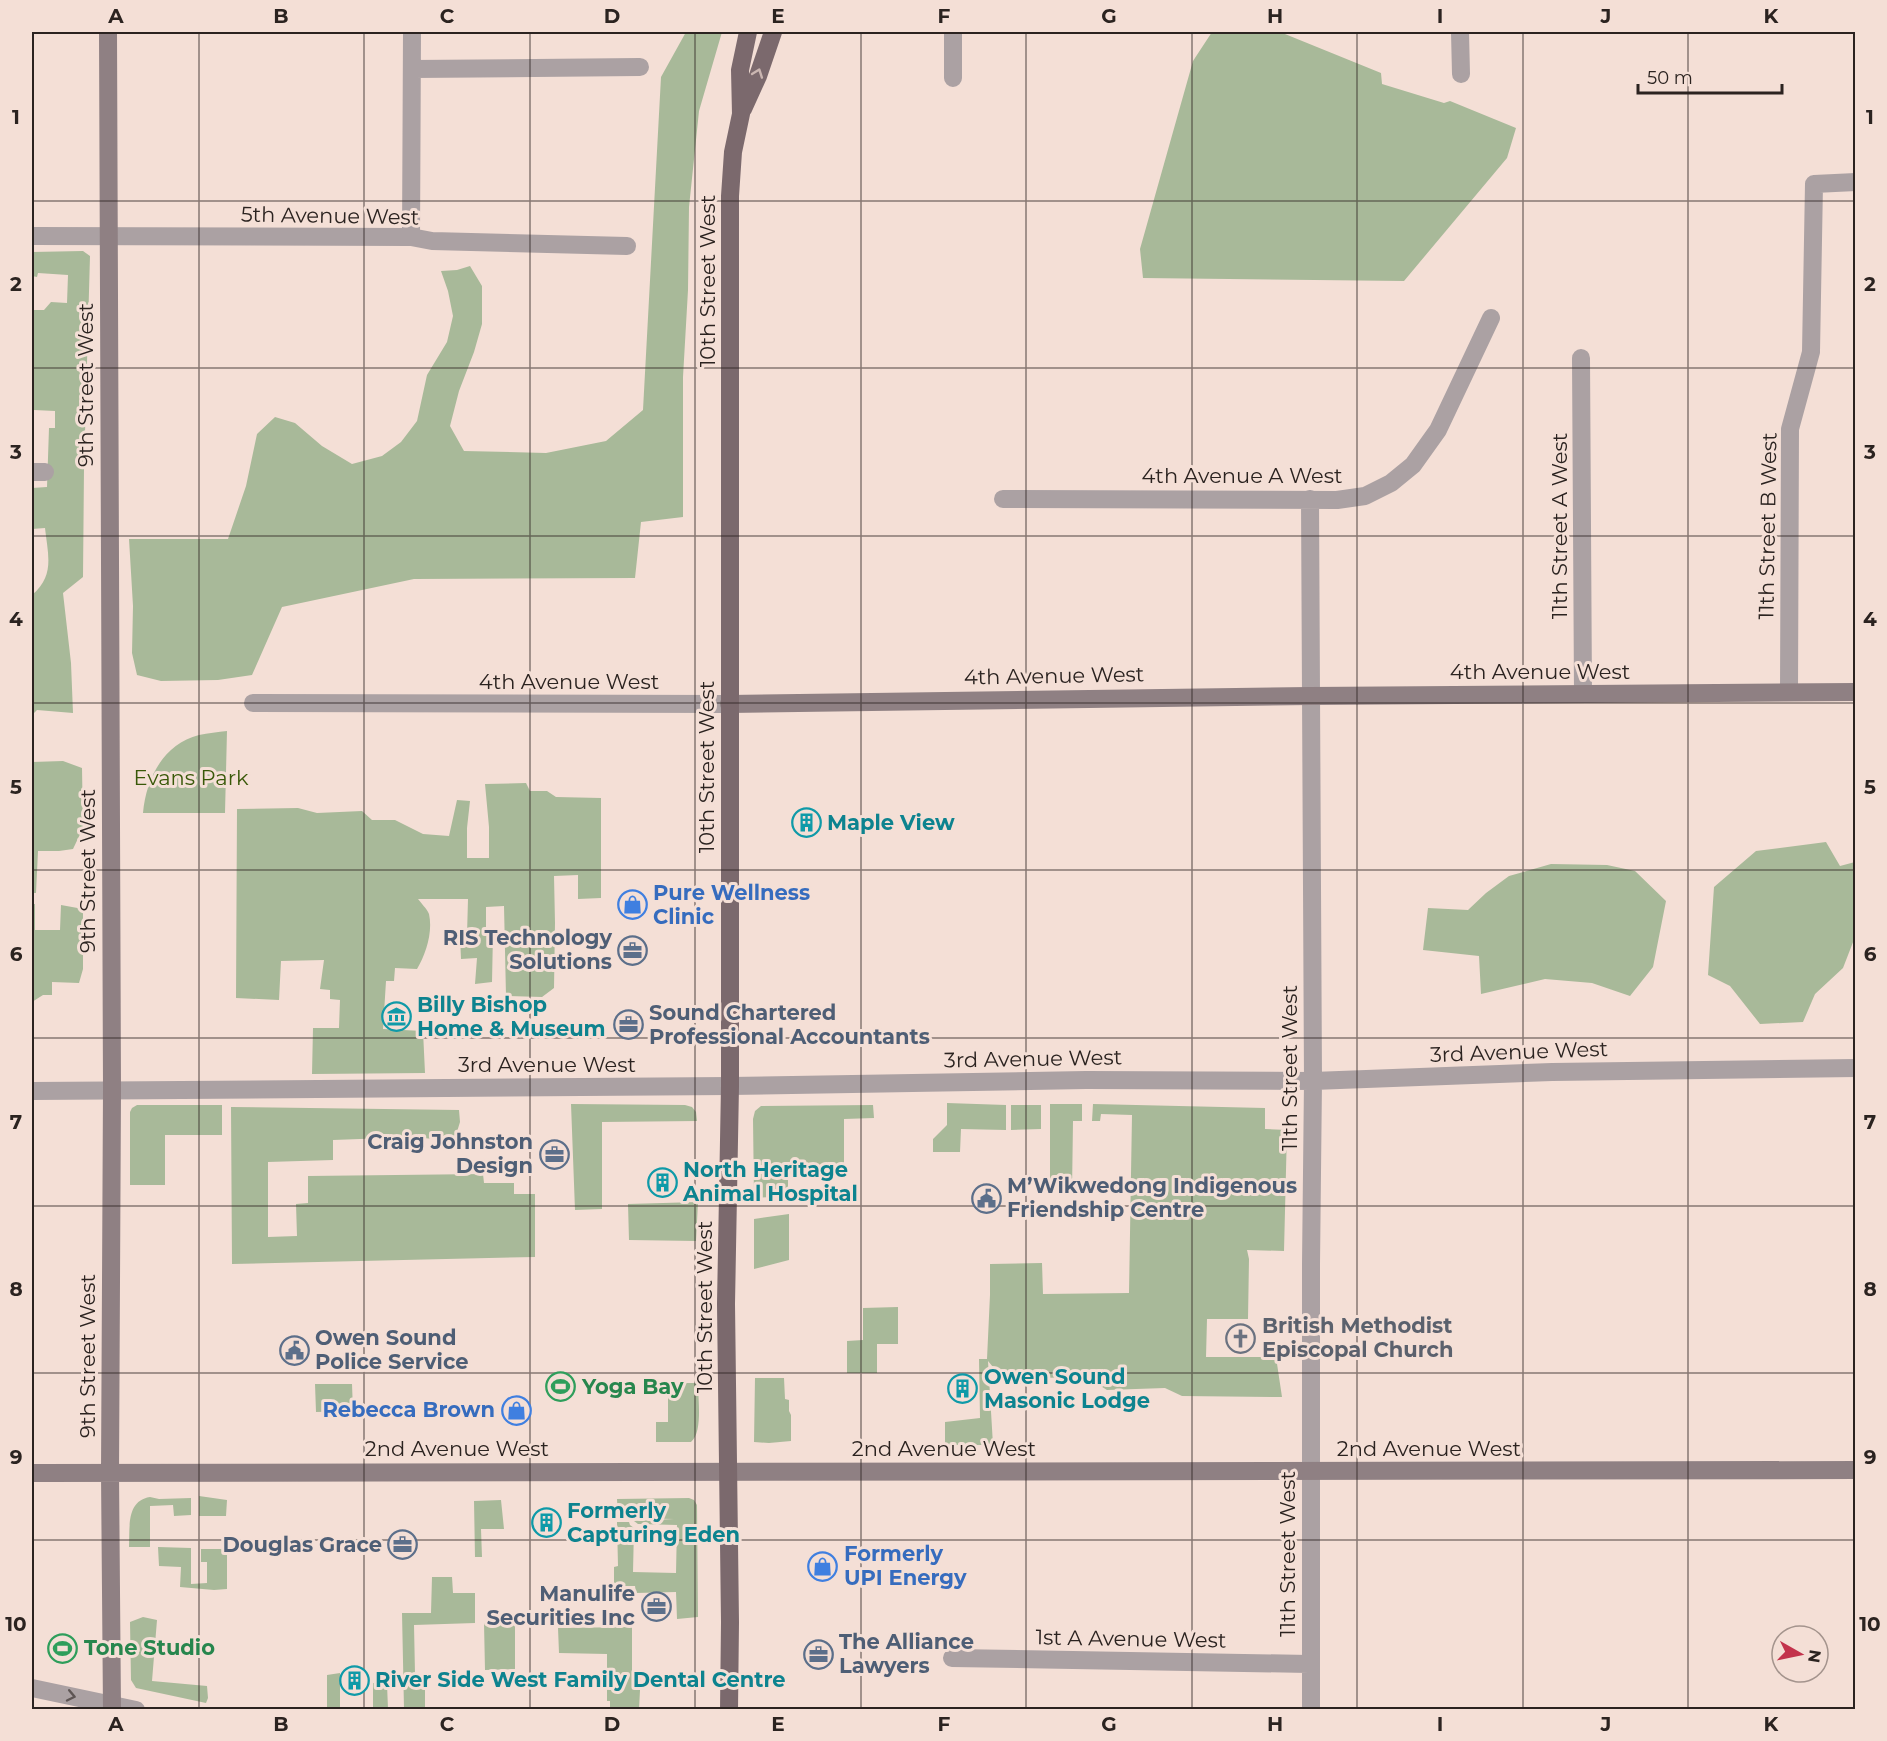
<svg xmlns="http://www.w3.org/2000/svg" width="1887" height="1741" font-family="Montserrat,sans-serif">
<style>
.green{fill:#a8b999}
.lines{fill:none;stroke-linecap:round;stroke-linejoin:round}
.street{stroke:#aba1a3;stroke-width:18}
.secondary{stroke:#8f8083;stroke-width:18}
.primary{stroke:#7b696d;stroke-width:18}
.oneway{stroke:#cab6b1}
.oneway2{stroke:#5e5554}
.grid{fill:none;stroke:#2b2320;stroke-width:1.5;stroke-opacity:0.55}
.labels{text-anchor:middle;stroke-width:6;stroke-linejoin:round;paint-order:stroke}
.street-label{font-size:21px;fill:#2b2320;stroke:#f4dfd6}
.park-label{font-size:21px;fill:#385808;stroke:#f4dfd6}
.culture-label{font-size:21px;font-weight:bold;fill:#0d838f;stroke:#f4dfd6;text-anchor:start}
.shop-label{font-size:21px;font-weight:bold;fill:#366cbe;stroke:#f4dfd6;text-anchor:start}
.service-label{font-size:21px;font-weight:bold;fill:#4e5e75;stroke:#f4dfd6;text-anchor:end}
.worship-label{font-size:21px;font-weight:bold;fill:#5b616d;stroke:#f4dfd6;text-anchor:start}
.leisure-label{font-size:21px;font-weight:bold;fill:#27864d;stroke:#f4dfd6;text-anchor:start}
.neatline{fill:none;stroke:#2b2320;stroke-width:2}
.grid-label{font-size:20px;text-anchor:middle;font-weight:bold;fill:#2b2320}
</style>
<rect width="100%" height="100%" fill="#f4dfd6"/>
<!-- green -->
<path class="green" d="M686 32H722L699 111 689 207 688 290 683 377V517L641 522 635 578 414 579 282 607 252 675 218 680 161 681 137 675 132 653 133 606 129 539H228L246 486 257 434 275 417 295 423 322 446 352 464 382 456 401 442 417 421 427 375 447 342 453 316 448 291 441 271 457 270 470 266 482 286V324L474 352 459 391 450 426 464 451 546 453 606 441 643 410 661 77Z
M1212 32H1280L1381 73 1382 84 1444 103 1450 101 1516 128 1507 158 1404 281 1143 278 1140 249 1193 61Z
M83 251 90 256 84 468 83 577 63 593 71 663 73 713 37 710 32 715V595C55 576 48 555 45 528L32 529V488L47 487 49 428H55V411L34 410 33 421H32V310H44L51 302 67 303 68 275 38 273 37 277 32 276V252Z
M227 731 225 813H143C146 779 163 744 199 735 208 733 218 732 227 731Z
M32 750V762L63 761 82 768 83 828 73 849 59 851H38L36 893H32Z
M526 783 530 791H547L556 797 601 798V898L578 899V875L554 876 555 923 554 988 542 997 506 996 504 906 486 907V933H493L492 982 475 984 477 958 461 959 460 936 467 935 468 899H418C421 903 427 909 429 914 433 932 426 954 417 969L395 968 394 981H386L383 1029 423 1031 425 1073 312 1074 313 1028H339L340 1000 330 999V990L320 989 324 960 281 961 279 1000 236 998 237 809 298 808 317 813 362 811 372 820H395L423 834 449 836 457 800 470 801 467 828V858H489V827L485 784Z
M1826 842 1840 866 1855 862V937L1843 968 1815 994 1803 1022 1760 1024 1730 986 1708 975 1714 887 1756 851Z
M1551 864 1607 865 1635 871 1666 901 1653 967 1630 996 1592 983 1545 979 1481 994 1479 956 1423 950 1428 908 1468 910 1486 893 1509 876Z
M32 904H35V930H60L61 905 83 909V969L79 983 52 982V995H43L32 1002Z
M947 1103 1006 1105V1130L961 1129 960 1152H933V1139L947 1125Z
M571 1104 685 1105 692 1107 696 1112 697 1121 602 1122V1209L575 1210Z
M1050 1104H1082V1121H1073L1072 1191H1050Z
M1093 1104 1265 1108V1129L1287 1130 1284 1251 1247 1250 1249 1259 1248 1319H1207L1206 1357H1276L1282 1397 1182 1396 1165 1388 1107 1390 1099 1385H1085L1077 1377 1041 1378 1034 1383 1007 1384 988 1361 993 1445H945V1422L980 1418 979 1359H987L990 1295V1264L1042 1263 1043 1294 1129 1293 1132 1115 1101 1114 1100 1121H1092Z
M137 1105H222V1135H165V1185H130V1112L132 1108Z
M873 1105 874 1118 844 1119V1175L788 1174V1196L754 1198 753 1119 755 1111 761 1106Z
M1011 1105H1041V1129L1011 1130Z
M231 1107 459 1110 460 1122 456 1135 443 1140 414 1137 333 1140V1160L268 1162V1237L297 1236 296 1204 308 1203V1176L483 1174 484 1183H514V1194H535V1257L232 1264Z
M698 1202 696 1241 629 1240 628 1204Z
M789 1214V1260L754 1269V1219Z
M898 1307V1344H877V1373H847V1341L863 1340V1308Z
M755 1378H784L785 1399 789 1400V1411L791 1415V1441L769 1443 754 1442Z
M673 1383H698C698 1399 703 1432 691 1442H656V1422H668V1393H673Z
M315 1384H352L353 1411 316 1412Z
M199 1496 227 1500 226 1516H199Z
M150 1497 159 1499 191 1498V1515L174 1516 173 1505 150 1506V1547H129C130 1527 126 1501 150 1497Z
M689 1498 694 1500 697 1505 698 1617 677 1619 676 1592 636 1593 635 1586H614V1567L618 1566 617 1522H629L630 1525 634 1528 633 1572 676 1573 677 1525 638 1524 634 1521 674 1519 618 1518 617 1499Z
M501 1500 504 1529H481L482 1557H475L474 1501Z
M158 1547 191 1548V1584L207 1583V1562H201V1549H227V1589L214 1590 180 1587 181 1567 159 1566Z
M432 1577H452L453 1593H475V1623L414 1625 415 1674 425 1676V1709H404L402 1613H431Z
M143 1617 157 1620 152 1681 207 1686 208 1698 206 1703 136 1688 131 1680 130 1622Z
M484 1623H515V1669L485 1670Z
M632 1627V1671L641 1672 639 1709H610V1701H607V1654L559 1653 558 1628Z
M340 1673V1709H327V1675Z
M373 1683 387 1684 388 1709H373Z"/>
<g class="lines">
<!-- street -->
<path class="street" d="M1460 32 1461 74
M413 69 640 67
M953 78V32
M32 236 411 237 432 241 627 246
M411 237 412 32
M1581 358 1583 694
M32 472H45
M1003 499 1337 500 1365 496 1391 483 1413 465 1438 430 1491 318
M1310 499 1313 1081 1311 1264V1710
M1789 692 1790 429 1811 352 1814 184 1856 182
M253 703 729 704
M32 1091 730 1086 1086 1080 1313 1081 1552 1072 1856 1068
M952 1658 1309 1664
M32 1688 136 1710"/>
<!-- secondary -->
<path class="secondary" d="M108 32 112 1090 110 1473 112 1710
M729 704 1310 696 1856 692
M32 1473 1856 1470"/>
<!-- primary -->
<path class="primary" d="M743 109 758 76 773 32
M729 1710 730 1622 726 1304 730 1086V196L733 152 741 114 740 70 748 32"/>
</g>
<!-- one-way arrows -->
<defs><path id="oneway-chevron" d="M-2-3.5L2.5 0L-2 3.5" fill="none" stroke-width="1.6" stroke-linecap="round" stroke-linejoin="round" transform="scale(1.5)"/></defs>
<use class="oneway" href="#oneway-chevron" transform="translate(758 73) rotate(-70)"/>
<use class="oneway2" href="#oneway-chevron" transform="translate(71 1696) rotate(12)"/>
<!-- grid -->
<path class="grid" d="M199 32V1710M364 32V1710M530 32V1710M695 32V1710M861 32V1710M1026 32V1710M1192 32V1710M1357 32V1710M1523 32V1710M1688 32V1710M32 201H1856M32 368H1856M32 536H1856M32 703H1856M32 870H1856M32 1038H1856M32 1206H1856M32 1373H1856M32 1540H1856"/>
<!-- icons -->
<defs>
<symbol id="building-ring" viewBox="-11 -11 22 22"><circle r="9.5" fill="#f4dfd6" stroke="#0f9aa8" stroke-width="1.5"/><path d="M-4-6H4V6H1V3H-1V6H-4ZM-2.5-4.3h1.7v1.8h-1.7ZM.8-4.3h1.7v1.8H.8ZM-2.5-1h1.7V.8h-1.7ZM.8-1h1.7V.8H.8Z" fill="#0f9aa8"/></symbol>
<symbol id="shop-ring" viewBox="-11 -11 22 22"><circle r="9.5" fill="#f4dfd6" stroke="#3f7fe0" stroke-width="1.5"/><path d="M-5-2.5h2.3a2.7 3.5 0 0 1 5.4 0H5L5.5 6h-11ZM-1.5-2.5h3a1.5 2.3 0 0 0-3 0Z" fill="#3f7fe0"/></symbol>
<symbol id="office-ring" viewBox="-11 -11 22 22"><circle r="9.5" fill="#f4dfd6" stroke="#5c6f8a" stroke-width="1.5"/><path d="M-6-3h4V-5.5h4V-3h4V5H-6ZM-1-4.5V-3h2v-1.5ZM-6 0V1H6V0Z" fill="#5c6f8a"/></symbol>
<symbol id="museum-ring" viewBox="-11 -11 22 22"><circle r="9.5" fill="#f4dfd6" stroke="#0f9aa8" stroke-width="1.5"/><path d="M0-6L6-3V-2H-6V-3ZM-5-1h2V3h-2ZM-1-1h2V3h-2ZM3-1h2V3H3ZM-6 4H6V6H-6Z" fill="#0f9aa8"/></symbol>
<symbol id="civic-ring" viewBox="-11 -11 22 22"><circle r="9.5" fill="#f4dfd6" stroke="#5c6f8a" stroke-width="1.5"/><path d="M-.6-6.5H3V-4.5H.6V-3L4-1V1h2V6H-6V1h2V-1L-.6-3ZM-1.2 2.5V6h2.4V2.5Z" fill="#5c6f8a"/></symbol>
<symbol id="church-ring" viewBox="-11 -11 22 22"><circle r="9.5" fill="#f4dfd6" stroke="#6b7280" stroke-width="1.5"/><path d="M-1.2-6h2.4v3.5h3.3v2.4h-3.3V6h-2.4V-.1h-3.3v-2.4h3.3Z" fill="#6b7280"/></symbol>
<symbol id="stadium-ring" viewBox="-11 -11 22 22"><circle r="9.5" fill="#f4dfd6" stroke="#2e9e5b" stroke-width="1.5"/><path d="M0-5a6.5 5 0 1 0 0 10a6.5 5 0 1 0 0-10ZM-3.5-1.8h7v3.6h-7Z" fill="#2e9e5b"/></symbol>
</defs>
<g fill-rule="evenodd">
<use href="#building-ring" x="790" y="806" width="33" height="33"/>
<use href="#shop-ring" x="616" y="888" width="33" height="33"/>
<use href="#office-ring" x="616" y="934" width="33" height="33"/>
<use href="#museum-ring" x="380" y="1000" width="33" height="33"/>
<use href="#office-ring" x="612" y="1008" width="33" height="33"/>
<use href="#office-ring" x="538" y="1138" width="33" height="33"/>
<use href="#building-ring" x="646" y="1166" width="33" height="33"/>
<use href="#civic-ring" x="970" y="1182" width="33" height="33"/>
<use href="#church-ring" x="1224" y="1322" width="33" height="33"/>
<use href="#civic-ring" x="278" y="1334" width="33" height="33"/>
<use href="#stadium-ring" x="544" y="1370" width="33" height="33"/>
<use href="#building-ring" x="946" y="1372" width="33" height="33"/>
<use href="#shop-ring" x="500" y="1394" width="33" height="33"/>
<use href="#building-ring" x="530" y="1506" width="33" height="33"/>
<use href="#office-ring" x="386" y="1528" width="33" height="33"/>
<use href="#shop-ring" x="806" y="1550" width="33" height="33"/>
<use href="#office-ring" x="640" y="1590" width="33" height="33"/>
<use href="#stadium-ring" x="46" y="1632" width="33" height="33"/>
<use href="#office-ring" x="802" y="1638" width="33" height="33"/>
<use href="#building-ring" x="338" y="1664" width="33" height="33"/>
</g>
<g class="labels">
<!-- street labels -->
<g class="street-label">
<text transform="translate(330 216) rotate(1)" y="7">5th Avenue West</text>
<text transform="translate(708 281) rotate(-90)" y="7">10th Street West</text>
<text transform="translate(86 385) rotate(-90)" y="7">9th Street West</text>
<text x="1242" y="483">4th Avenue A West</text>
<text transform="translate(1560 526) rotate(-90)" y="7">11th Street A West</text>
<text transform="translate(1768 526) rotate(-89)" y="7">11th Street B West</text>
<text x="1540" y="679">4th Avenue West</text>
<text transform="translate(1054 676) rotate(-1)" y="7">4th Avenue West</text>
<text x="569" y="689">4th Avenue West</text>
<text transform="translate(707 767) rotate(-90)" y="7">10th Street West</text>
<text transform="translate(88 871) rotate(-90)" y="7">9th Street West</text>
<text transform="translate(1519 1052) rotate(-2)" y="7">3rd Avenue West</text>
<text transform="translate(1033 1059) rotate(-1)" y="7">3rd Avenue West</text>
<text x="547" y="1072">3rd Avenue West</text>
<text transform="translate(1290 1068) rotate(-90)" y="7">11th Street West</text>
<text transform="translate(705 1307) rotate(-90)" y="7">10th Street West</text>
<text transform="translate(88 1356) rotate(-90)" y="7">9th Street West</text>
<text x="457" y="1456">2nd Avenue West</text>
<text x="944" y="1456">2nd Avenue West</text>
<text x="1429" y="1456">2nd Avenue West</text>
<text transform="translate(1288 1554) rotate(-90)" y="7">11th Street West</text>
<text transform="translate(1131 1639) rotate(1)" y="7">1st A Avenue West</text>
</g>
<!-- park labels -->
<g class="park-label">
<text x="191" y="785">Evans Park</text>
</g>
<!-- culture labels -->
<g class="culture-label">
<text x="827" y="830">Maple View</text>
<text x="417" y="1012">Billy Bishop<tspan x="417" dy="24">Home &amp; Museum</tspan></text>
<text x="683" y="1177">North Heritage<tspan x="683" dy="24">Animal Hospital</tspan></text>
<text x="984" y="1384">Owen Sound<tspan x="984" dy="24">Masonic Lodge</tspan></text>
<text x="567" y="1518">Formerly<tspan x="567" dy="24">Capturing Eden</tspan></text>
<text x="375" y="1687">River Side West Family Dental Centre</text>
</g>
<!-- shop labels -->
<g class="shop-label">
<text x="653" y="900">Pure Wellness<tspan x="653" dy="24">Clinic</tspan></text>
<text x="495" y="1417" text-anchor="end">Rebecca Brown</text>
<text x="844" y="1561">Formerly<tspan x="844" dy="24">UPI Energy</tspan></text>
</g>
<!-- service labels -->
<g class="service-label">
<text x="612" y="945">RIS Technology<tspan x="612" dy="24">Solutions</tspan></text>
<text x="649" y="1020" text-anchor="start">Sound Chartered<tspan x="649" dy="24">Professional Accountants</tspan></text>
<text x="533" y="1149">Craig Johnston<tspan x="533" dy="24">Design</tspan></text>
<text x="1007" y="1193" text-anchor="start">M’Wikwedong Indigenous<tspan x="1007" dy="24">Friendship Centre</tspan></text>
<text x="315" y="1345" text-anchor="start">Owen Sound<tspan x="315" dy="24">Police Service</tspan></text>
<text x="382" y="1552">Douglas Grace</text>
<text x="635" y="1601">Manulife<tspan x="635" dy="24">Securities Inc</tspan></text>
<text x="839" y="1649" text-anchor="start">The Alliance<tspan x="839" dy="24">Lawyers</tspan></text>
</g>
<!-- worship labels -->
<g class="worship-label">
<text x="1262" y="1333">British Methodist<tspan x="1262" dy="24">Episcopal Church</tspan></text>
</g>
<!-- leisure labels -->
<g class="leisure-label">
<text x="582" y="1394">Yoga Bay</text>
<text x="84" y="1655">Tone Studio</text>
</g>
</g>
<!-- border -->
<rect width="1887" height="1741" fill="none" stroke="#f4dfd6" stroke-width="66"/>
<!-- north arrow -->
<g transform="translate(1800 1654) rotate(99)"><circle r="28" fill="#f4dfd6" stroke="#a4948d" stroke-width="1.5"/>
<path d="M0-4.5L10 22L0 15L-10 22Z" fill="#c3334c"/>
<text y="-9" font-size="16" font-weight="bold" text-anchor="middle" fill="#2b2320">N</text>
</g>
<!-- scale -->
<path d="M1638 84v9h144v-9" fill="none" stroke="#2b2320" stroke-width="3"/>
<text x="1647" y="84" font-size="18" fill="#2b2320" stroke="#f4dfd6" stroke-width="4.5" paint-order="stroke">50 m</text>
<rect x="33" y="33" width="1821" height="1675" class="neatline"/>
<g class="grid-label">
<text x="116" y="23">A</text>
<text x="281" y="23">B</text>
<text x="447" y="23">C</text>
<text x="612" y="23">D</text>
<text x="778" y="23">E</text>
<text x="944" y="23">F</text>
<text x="1109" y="23">G</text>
<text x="1275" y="23">H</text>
<text x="1440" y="23">I</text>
<text x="1606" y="23">J</text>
<text x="1771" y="23">K</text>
<text x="16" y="124">1</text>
<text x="1870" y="124">1</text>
<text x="16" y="291">2</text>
<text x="1870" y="291">2</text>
<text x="16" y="459">3</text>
<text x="1870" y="459">3</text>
<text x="16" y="626">4</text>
<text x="1870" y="626">4</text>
<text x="16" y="794">5</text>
<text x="1870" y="794">5</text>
<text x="16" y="961">6</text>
<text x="1870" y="961">6</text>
<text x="16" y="1129">7</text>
<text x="1870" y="1129">7</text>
<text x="16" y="1296">8</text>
<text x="1870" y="1296">8</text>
<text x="16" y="1464">9</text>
<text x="1870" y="1464">9</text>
<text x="16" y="1631">10</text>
<text x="1870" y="1631">10</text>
<text x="116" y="1731">A</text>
<text x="281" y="1731">B</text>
<text x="447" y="1731">C</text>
<text x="612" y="1731">D</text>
<text x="778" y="1731">E</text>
<text x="944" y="1731">F</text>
<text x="1109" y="1731">G</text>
<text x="1275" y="1731">H</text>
<text x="1440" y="1731">I</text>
<text x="1606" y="1731">J</text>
<text x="1771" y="1731">K</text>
</g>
</svg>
